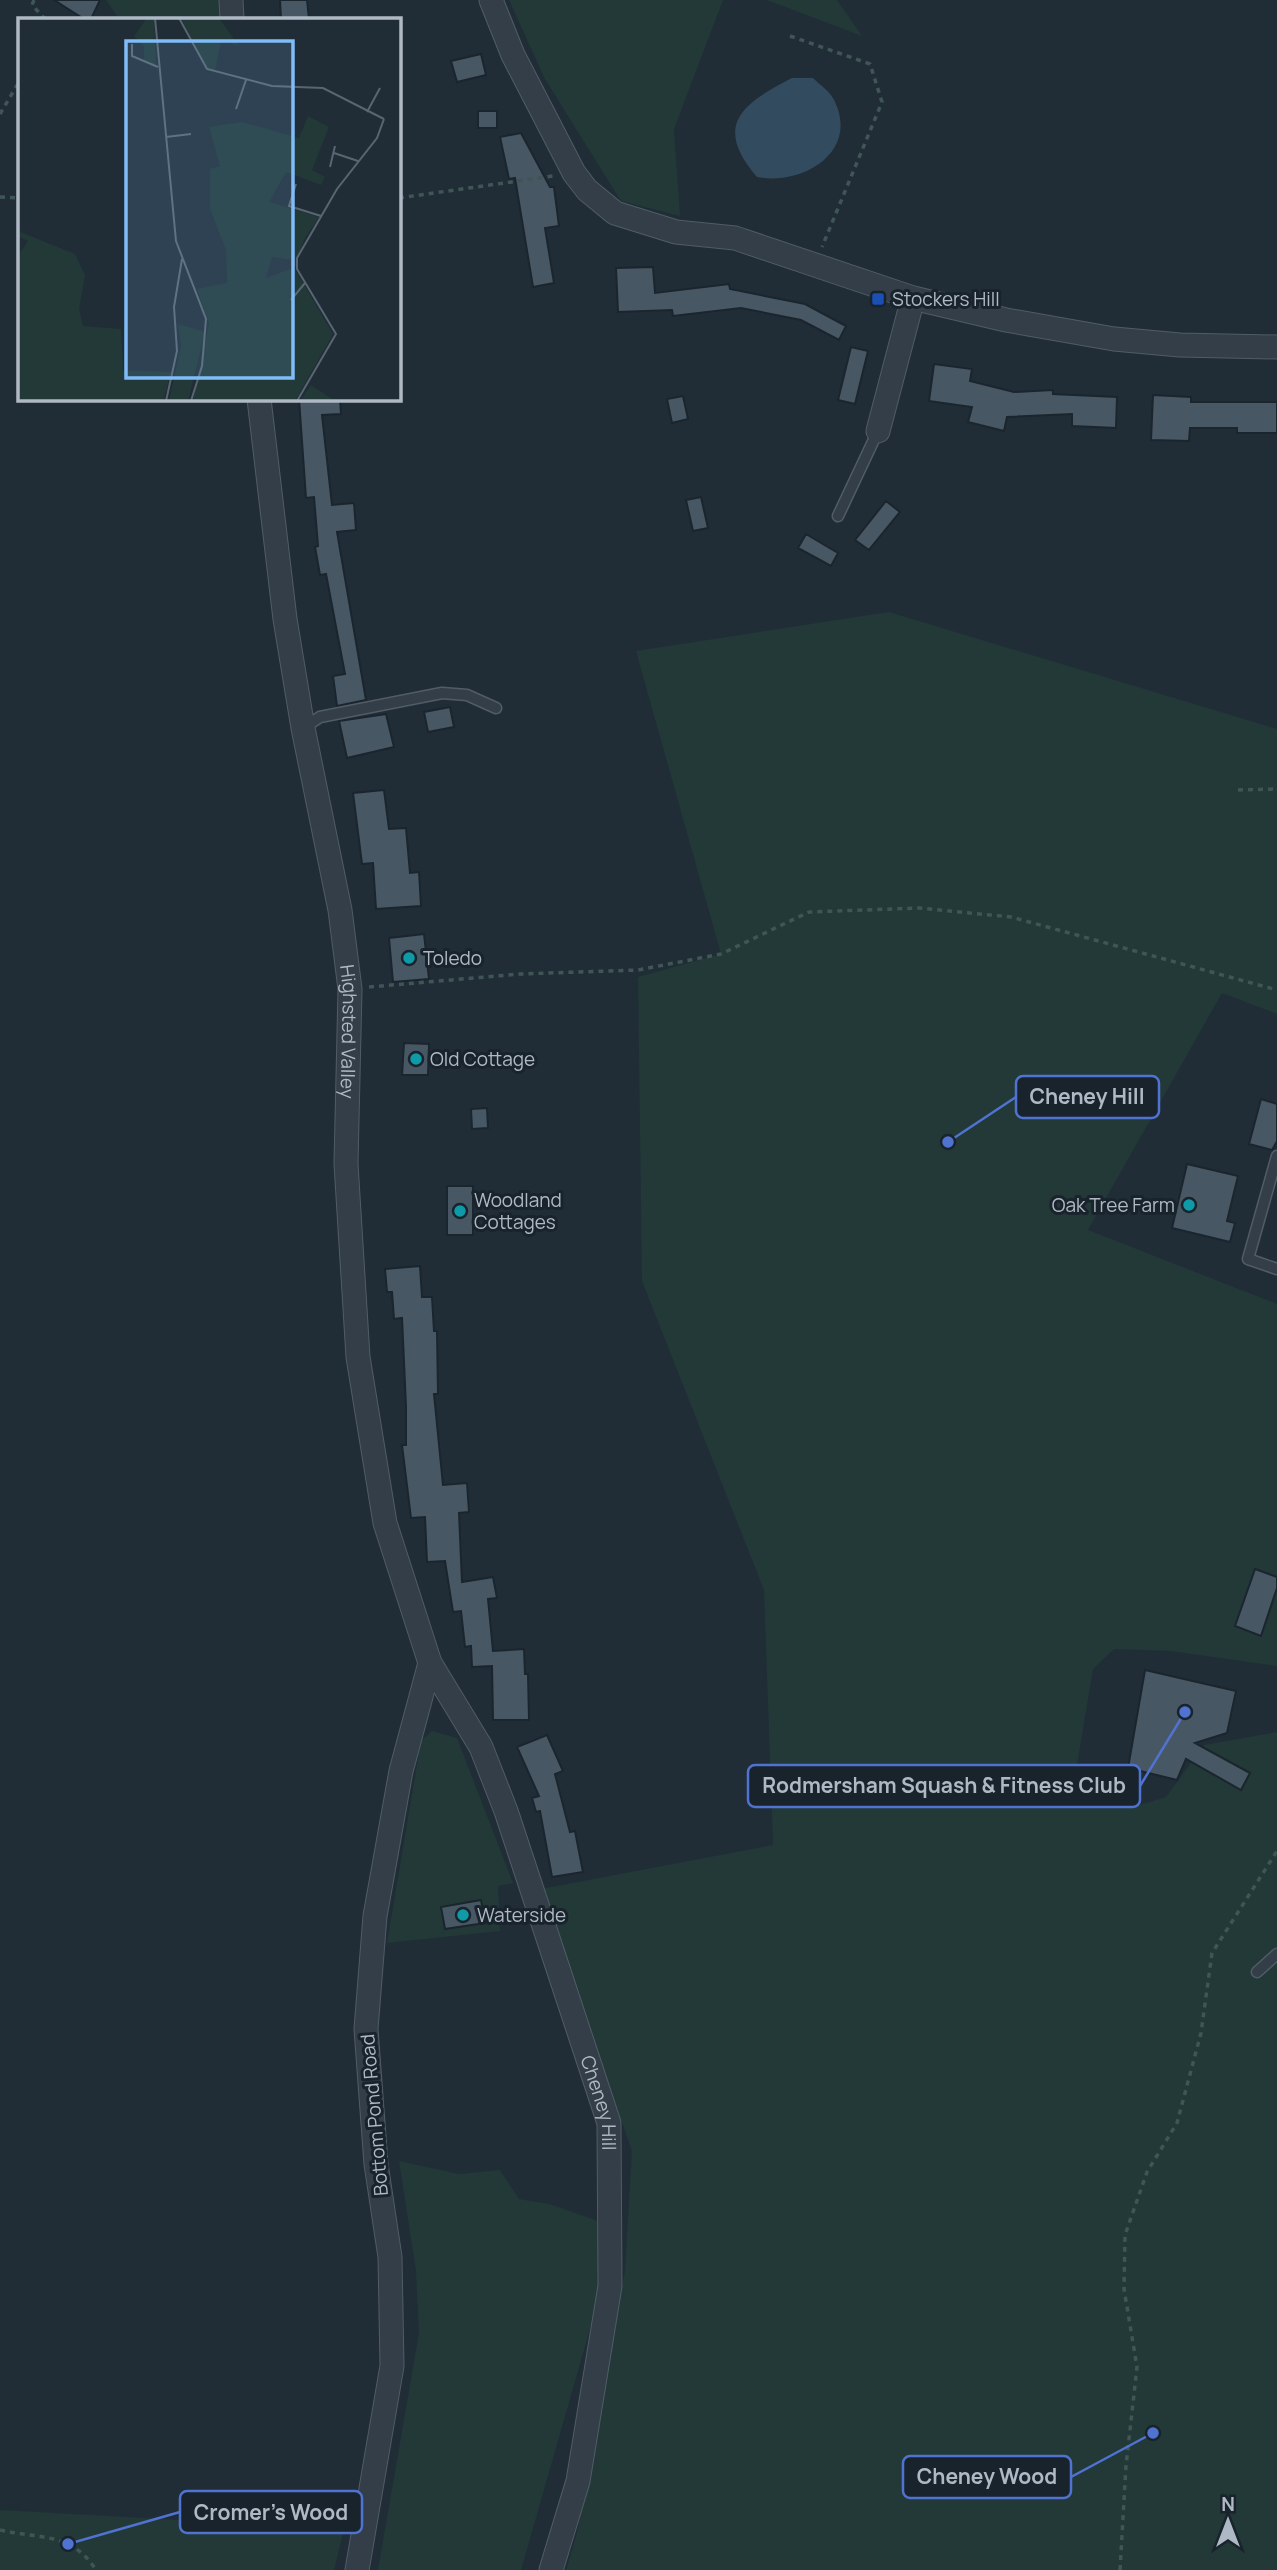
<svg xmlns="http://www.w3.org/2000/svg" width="1277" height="2570" font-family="Manrope,sans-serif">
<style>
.green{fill:#223938}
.water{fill:#334b5f}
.building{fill:#485764;stroke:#1b252e;stroke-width:2}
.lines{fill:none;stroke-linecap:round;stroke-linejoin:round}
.lane-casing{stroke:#515c66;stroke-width:13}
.street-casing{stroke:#515c66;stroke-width:25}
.path{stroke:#405555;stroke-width:3.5;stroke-dasharray:5 5;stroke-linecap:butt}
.lane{stroke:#343e48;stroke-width:10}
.street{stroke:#343e48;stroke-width:23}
.transit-dot{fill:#1a4fb4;stroke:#19232c;stroke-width:2.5}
.culture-dot{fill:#0f9aa8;stroke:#19232c;stroke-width:2.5}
.labels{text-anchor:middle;stroke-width:6;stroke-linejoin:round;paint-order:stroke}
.poi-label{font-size:19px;fill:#aeb9c5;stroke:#19232c;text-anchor:start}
.street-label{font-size:19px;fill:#aeb9c5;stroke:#19232c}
.inset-road{fill:none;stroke:#596570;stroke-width:2}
.view{fill:#80bcf8;fill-opacity:0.15;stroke:#80bcf8;stroke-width:3.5}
.inset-edge{fill:none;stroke:#aeb9c5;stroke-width:3.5}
.leader{fill:none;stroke:#5073d1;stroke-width:2.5}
.callout-dot{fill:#5073d1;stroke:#19232c;stroke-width:2.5}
.callout{fill:#19232c;stroke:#5073d1;stroke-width:2.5}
.callout-label{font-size:21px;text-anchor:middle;font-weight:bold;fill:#aeb9c5}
</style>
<rect width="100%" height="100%" fill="#202d37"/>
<!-- green -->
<path class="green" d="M106 0H222L223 19H119Z
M509 0H723L674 129 680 216 621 201 545 79Z
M767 0H837L862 36Z
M889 612 1277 729V1014L1222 993 1088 1230 1277 1304V1666L1171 1651 1114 1649 1093 1669 1070 1807H1133L1166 1797 1204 1745 1277 1732V2570H566L577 2533 625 2271 632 2151 541 1889 773 1845 764 1590 642 1281 638 977 721 954 636 651Z
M432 1731 457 1738 513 1883 498 1886 500 1931 387 1943 421 1741Z
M399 2161 459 2174 500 2170 519 2199 549 2204 604 2223 596 2308 521 2570H378L419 2333 416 2271Z
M0 2510 344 2529 334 2570H0Z"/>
<!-- water -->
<path class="water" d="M792 78H813C820 85 832 93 835 102 859 153 801 186 757 177 712 125 743 103 792 78Z"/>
<!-- building -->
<path class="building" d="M54 0H100L91 19H84Z
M280 0H307L309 19H281Z
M481 54 486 75 457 82 451 61Z
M478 111H497V128H478Z
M521 133 550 187H554L559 226 545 228 554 283 533 287 515 178 509 179 500 137Z
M653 267 655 293 729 284 730 289 805 304 846 326 839 340 801 320 741 308 673 316 672 310 618 312 616 268Z
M851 347 868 351 855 404 838 400Z
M934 364 972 369 970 381 1014 392 1053 390V394L1117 397 1116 428 1072 426V414L1007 417 1004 431 968 422 972 407 929 401Z
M1153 395 1191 397V402H1277V433H1237V428H1190L1189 441 1151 440Z
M683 396 688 419 672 423 667 399Z
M299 399H340L341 414 322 415 332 505 354 503 356 530 337 532 366 700 337 706 333 676 345 674 326 574 320 575 315 547 318 546 314 497 306 498Z
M701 497 708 528 693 531 686 500Z
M886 501 900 512 869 550 855 540Z
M806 534 838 553 831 566 798 548Z
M450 707 454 727 428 732 424 712Z
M386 714 394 747 347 758 339 721Z
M384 790 389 829 406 828 410 873 419 872 421 906 376 909 373 863 362 864 353 793Z
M424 934 429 979 393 982 389 938Z
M404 1043 429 1044 428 1075H402Z
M1261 1099 1277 1104V1141L1272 1150 1249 1144Z
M487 1108 488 1128 472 1129 471 1109Z
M1187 1164 1238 1176 1227 1221 1235 1223 1230 1242 1172 1228Z
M447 1186H473V1235H447Z
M420 1266 422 1297H432L434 1331H437L438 1394H434L443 1485 467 1483 469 1512 459 1513 462 1582 493 1577 497 1598 488 1599 493 1651 524 1649 525 1674H528L529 1720H493L492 1666 472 1667 471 1646 465 1647 461 1611 453 1612 445 1561 427 1562 425 1517 411 1518 402 1445H406V1407L402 1318 394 1319 392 1292H387L385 1269Z
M1255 1569 1277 1577V1588L1261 1636 1235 1626Z
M1145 1670 1236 1691 1227 1733 1195 1743 1250 1773 1241 1790 1186 1759 1177 1780 1128 1768Z
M547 1735 563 1771 555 1774 570 1832 575 1831 583 1872 552 1877 540 1811 536 1812 532 1798 539 1796 517 1747Z
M481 1900 485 1923 445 1929 441 1907Z"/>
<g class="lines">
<defs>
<path id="lane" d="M838 516 878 431
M303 728 320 717 442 693 467 695 496 708
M1277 1156 1248 1259 1277 1269
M1257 1972 1277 1954"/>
<g id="street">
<path d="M231 0 232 19"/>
<path d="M491 0 513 55 574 173 587 190 615 213 676 232 735 238 913 298 1006 320 1114 339 1180 345 1277 347"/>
<path id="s1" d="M259 399 285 619 303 728 340 910 350 989 346 1164 358 1357 385 1523 430 1663 481 1747 506 1811 609 2123 610 2286 578 2481 551 2570"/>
<path d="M878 431 913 298"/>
<path d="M357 2570 392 2366 390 2257 376 2164 366 2029 375 1916 401 1771 430 1663"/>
</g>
</defs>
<!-- lane casing -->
<use href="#lane" class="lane-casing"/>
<!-- street casing -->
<use href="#street" class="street-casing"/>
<!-- path -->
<path class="path" d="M34 0 32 5 45 19
M790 36 870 64 882 102 822 247
M0 114 19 82
M0 197 19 198
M399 198 553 176
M1238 790 1277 789
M369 987 520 974 638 970 721 954 809 912 919 908 1011 917 1277 990
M0 2530C39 2539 72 2532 96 2570
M1120 2570 1126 2466 1137 2367 1124 2289 1125 2235 1147 2172 1177 2123 1201 2033 1212 1953 1277 1851"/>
<!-- lane -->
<use href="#lane" class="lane"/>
<!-- street -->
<use href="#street" class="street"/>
</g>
<!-- markers -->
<rect class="transit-dot" x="871" y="292" width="14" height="14" rx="3.5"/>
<g class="culture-dot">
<circle cx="409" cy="958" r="7"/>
<circle cx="416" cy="1059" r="7"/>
<circle cx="1189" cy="1205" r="7"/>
<circle cx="460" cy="1211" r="7"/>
<circle cx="463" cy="1915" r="7"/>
</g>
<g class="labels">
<!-- poi labels -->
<g class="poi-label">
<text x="892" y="306">Stockers Hill</text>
<text x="423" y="965">Toledo</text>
<text x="430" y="1066">Old Cottage</text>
<text x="474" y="1207">Woodland<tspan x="474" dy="22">Cottages</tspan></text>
<text x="1175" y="1212" text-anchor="end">Oak Tree Farm</text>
<text x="477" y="1922">Waterside</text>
</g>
<!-- street labels -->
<g class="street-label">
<text dy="7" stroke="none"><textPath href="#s1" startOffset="640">Highsted Valley</textPath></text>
<text dy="7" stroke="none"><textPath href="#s1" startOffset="1755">Cheney Hill</textPath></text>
<text transform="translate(374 2115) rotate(-95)" y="7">Bottom Pond Road</text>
</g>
</g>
<!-- overview -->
<g transform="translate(18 18)">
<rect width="383" height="383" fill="#202d37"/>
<path d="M129 0H136L138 47 126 44V29L116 18ZM163 0H201L221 28 203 22 197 52 189 50ZM290 98 311 109 294 152 307 159 303 167 268 154 251 184 301 199 286 222 277 251 315 316 277 383H175L191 305 179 271 209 265 208 232 192 191V151L202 148 191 109 224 104 281 120ZM254 239 276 242 275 250 248 260ZM0 213 57 236 67 257 61 291 65 308 103 311 105 352 153 354 145 383H0V238L10 223 0 218ZM160 306 187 314 170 383H151L163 329ZM293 367 317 383H282Z" fill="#223938" fill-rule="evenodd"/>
<path class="inset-road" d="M137 0 158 223 188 301 184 348 173 383M161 0 189 51 254 68 305 70 366 101M114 26V38L140 49M218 91 228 62M349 94 362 70M148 119 173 116M316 135 340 143M312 149 317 128M278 166 271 188 303 198M273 282 287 265M148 383 159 333 156 289 164 241M279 383 318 316 279 251V240L319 171 359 120 366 101"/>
<path class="view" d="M108 23H275V360H108Z"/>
<rect width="383" height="383" class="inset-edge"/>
</g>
<!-- callouts -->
<path class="leader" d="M948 1142L1016 1097M1185 1712L1140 1786M1153 2433L1071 2477M68 2544L180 2512"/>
<g class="callout-dot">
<circle cx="948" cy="1142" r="7"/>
<circle cx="1185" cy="1712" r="7"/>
<circle cx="1153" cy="2433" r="7"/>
<circle cx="68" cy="2544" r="7"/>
</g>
<g class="callout">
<rect x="1016" y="1076" width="143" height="42" rx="7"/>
<rect x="748" y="1765" width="392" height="42" rx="7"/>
<rect x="903" y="2456" width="168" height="42" rx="7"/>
<rect x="180" y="2491" width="182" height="42" rx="7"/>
</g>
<g class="callout-label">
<text x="1087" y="1104">Cheney Hill</text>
<text x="944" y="1793">Rodmersham Squash &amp; Fitness Club</text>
<text x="987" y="2484">Cheney Wood</text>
<text x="271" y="2520">Cromer's Wood</text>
</g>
<!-- north arrow -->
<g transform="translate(1228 2521)" stroke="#19232c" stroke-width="5" paint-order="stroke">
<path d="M0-5L12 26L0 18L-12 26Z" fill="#aeb9c5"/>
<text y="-10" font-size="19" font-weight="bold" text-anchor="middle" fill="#aeb9c5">N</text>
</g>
</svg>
